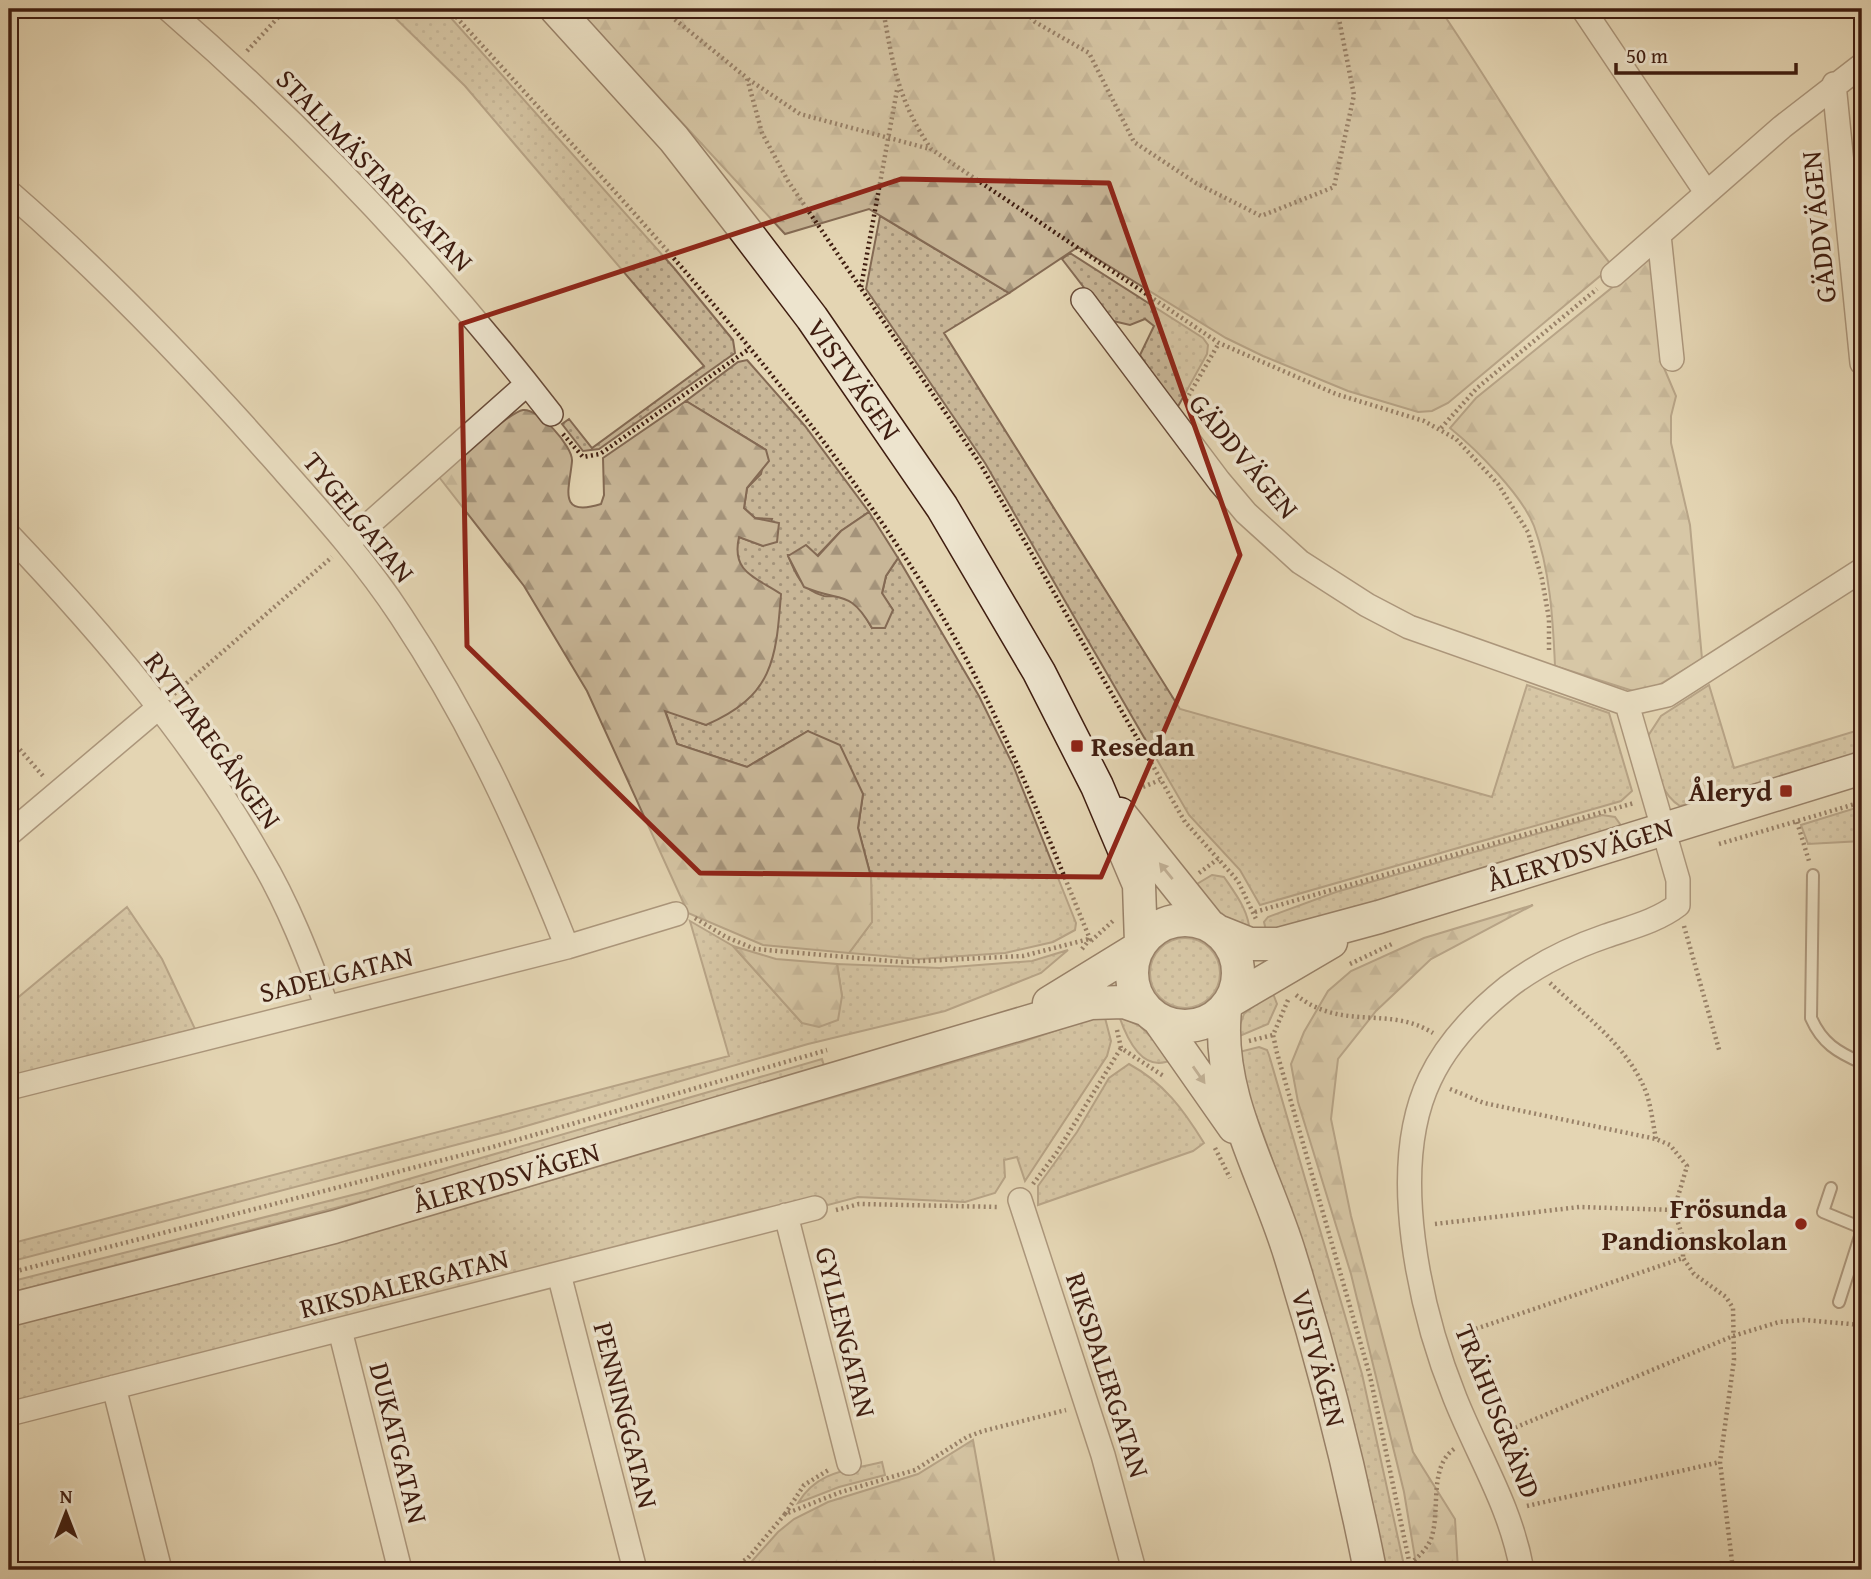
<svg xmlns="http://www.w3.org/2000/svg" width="1871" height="1579" font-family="'Gentium Book Plus',serif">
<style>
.grass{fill:url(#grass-dots);stroke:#846a54;stroke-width:2}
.forest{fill:url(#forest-firs);stroke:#846a54;stroke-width:2}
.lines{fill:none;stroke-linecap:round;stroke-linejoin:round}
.lane-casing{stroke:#684b39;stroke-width:14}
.street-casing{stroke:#684b39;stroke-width:26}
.secondary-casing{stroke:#3f1d10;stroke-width:35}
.path{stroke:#3f1d10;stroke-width:4.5;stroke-dasharray:2 3.5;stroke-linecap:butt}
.lane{stroke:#ede4ce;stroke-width:10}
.street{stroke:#ede4ce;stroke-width:23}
.secondary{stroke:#ede4ce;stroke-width:32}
.oneway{fill:#96806f}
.marked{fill:none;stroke:#8f2418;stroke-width:5;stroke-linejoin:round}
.poi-dot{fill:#8f2418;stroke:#ede4ce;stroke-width:2.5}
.labels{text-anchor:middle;stroke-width:7;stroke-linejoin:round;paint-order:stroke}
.street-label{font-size:28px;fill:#3f1d10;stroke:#ede4ce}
.poi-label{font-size:28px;font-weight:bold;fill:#3f1d10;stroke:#ede4ce;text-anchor:end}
</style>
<defs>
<pattern id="grass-dots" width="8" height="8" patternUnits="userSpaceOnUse" patternTransform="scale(1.75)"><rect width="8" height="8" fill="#c8b697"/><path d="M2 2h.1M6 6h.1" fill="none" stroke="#a4937a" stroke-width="1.8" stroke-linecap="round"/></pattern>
<pattern id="forest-firs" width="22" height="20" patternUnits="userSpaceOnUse" patternTransform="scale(1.75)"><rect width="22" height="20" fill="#c8b697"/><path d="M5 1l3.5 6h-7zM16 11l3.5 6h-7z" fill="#a4937a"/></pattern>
</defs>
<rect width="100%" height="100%" fill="#e4d5b3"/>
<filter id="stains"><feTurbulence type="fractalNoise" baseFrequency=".00286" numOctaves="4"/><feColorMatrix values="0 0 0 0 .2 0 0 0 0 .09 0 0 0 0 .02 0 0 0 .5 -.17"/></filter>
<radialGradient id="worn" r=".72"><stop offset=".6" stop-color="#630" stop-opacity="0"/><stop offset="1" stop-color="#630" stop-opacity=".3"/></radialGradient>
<!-- grass -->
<path class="grass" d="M386 9H443L674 268 733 340 735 353 599 449 583 451 562 424 569 419 592 448 704 366 465 86Z
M880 216 1009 293 944 333 1180 709 1492 797 1527 685 1609 713 1632 791 1621 801 1260 905 1240 870 1189 815 985 463 866 289Z
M1070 253 1203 338 1208 345 1207 354 1176 410 1140 355 1154 326 1145 319 1130 325 1109 320 1062 259Z
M747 360 805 426 869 512 841 531 817 556 788 555C795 574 802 590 824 596 831 597 840 595 847 598 858 602 866 618 872 628L893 610 882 594 886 576 898 558 979 696 1013 765 1076 923 1075 930 1053 942 1005 953 919 959 849 953 872 922 871 877 858 828 863 794 808 731 747 767 677 744 665 710 706 725 740 567 735 553 739 537 763 546 772 519 755 518 744 508 747 488 761 474 766 450 686 401 738 362Z
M1709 685 1734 768 1862 729V753L1680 806C1657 792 1655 760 1648 736L1661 716Z
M1862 806V841L1808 844 1801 825Z
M1602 815 1615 817 1622 827 1267 935 1264 922 1268 917 1336 892Z
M1212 875 1224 877C1237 896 1249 911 1250 934L1212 909 1192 887Z
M127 907 162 959 195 1029 9 1077V1005Z
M690 921 733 946 802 1023 842 996 837 964 940 968 1032 961 1068 950 1041 973 945 1011 808 1044 509 1131 9 1262V1244L729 1056Z
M1150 973a35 35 0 1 1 70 0a35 35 0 1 1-70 0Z
M1272 991 1277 1004 1268 1024 1235 1038 1244 1014Z
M1104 1014 1111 1041 1107 1056 1025 1181 1017 1157 1004 1160 1005 1177 995 1193 965 1202 858 1197 828 1205 817 1197 9 1403V1326L521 1189 1022 1042Z
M1119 1016 1140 1026 1173 1059C1143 1075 1127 1039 1119 1016Z
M1259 1047 1267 1050 1269 1055 1362 1374 1405 1570H1384C1341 1399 1305 1226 1235 1064V1053Z
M822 1059 825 1069 408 1189 9 1293V1282L364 1192Z
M1129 1064C1164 1083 1183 1109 1204 1143L1193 1151 1038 1205V1186L1077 1132 1109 1078Z
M882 1462 885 1475 839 1487 798 1503C818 1470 848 1471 882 1462Z"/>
<!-- forest -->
<path class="forest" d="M577 9H1440C1498 94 1548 184 1612 266L1448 403 1432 411 1418 412 1348 391 1263 356 1226 338 1078 247 1009 293 869 209 785 234Z
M1651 256 1664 368 1676 396 1671 416V443L1690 525 1702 659 1652 689 1633 691 1555 666C1553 620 1550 569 1534 526 1522 495 1476 449 1450 428L1476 398Z
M686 401 766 450 769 461 747 488 744 508 755 518 779 523 777 542 763 546 739 537C731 572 755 577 781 594 776 660 773 696 706 725L665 711 677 744 747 767 808 731 840 745 863 794 858 828 871 877 872 922 849 953 763 945 688 913 587 691 524 586 439 477C454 464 507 413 523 410 538 408 573 446 572 461 570 487 556 518 601 504L604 495 603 458Z
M869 512 898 558 886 576 882 593 893 610 885 628H872C849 588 841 603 804 587L788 556 806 545 818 556 841 531Z
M1533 905 1431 959 1376 1011 1338 1059 1331 1119 1351 1216 1413 1452 1455 1519 1458 1570H1417L1404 1492 1351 1274 1298 1102 1291 1064 1304 1032 1328 991 1351 971 1424 938Z
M733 946 776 959 837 964 842 996 838 1020 819 1027 802 1023Z
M973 1440 996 1570H744L778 1532 794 1519 828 1502 918 1474Z"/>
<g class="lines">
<defs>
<path id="lane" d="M1813 875 1811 1018C1822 1043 1837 1052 1862 1063
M1831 1188 1823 1212 1862 1228
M1839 1302 1862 1230"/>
<path id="street" d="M168 9C309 131 437 267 551 414
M1583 9 1706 192
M1834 84 1862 363
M9 192C102 273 189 363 271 456 316 507 363 558 401 616 472 723 520 829 567 947
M1659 235 1672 359
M1613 275 1782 127 1862 65
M1083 300 1219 481 1246 513 1300 562 1367 605 1409 627 1627 704 1667 695 1862 570
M9 535C102 633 193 739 260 857 288 904 308 956 327 1007
M348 543 527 384
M9 834 158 708
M9 1088 567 947 676 914
M1020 1200 1103 1455 1134 1570
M786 1215 849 1463
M559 1274 635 1570
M340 1330 400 1570
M114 1387 160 1570
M9 1414 815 1208
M1522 1570C1510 1505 1479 1458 1455 1398 1420 1311 1387 1168 1430 1079 1447 1043 1478 1011 1508 987 1538 964 1571 948 1606 936 1632 927 1657 921 1678 905V880L1627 704"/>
<path id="secondary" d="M556 9 674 139 745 230 812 318 942 507 1039 672 1097 786 1139 885 1141 943
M1120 814 1208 924
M1132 973a53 53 0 1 1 106 0a53 53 0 1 1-106 0Z
M1220 932 1250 944H1279L1379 917 1862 768
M1232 1000 1331 942
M1049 1003 1137 949
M1225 1010C1216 1096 1266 1175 1290 1255 1322 1358 1349 1464 1370 1570
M1159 1020 1234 1127
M9 1310 334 1227 1091 1003 1124 1002 1147 1010"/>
</defs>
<!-- lane casing -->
<use href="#lane" class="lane-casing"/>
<!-- street casing -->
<use href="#street" class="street-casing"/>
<!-- secondary casing -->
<use href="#secondary" class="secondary-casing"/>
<!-- path -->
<path class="path" d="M449 9C622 200 805 390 939 611 1001 714 1044 828 1090 939
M662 9 747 78 762 133 788 181 981 465 1185 822 1238 881 1256 919
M883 9C893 66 898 100 931 149L1219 343 1336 394 1424 421 1456 439 1498 484 1528 532 1542 579 1549 619V653
M1023 9 1035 22 1089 53 1134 142 1196 183 1261 216 1334 187 1354 95 1337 9
M247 51 286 9
M748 79 800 114 930 149
M861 287 897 90
M1186 400 1219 343
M1441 428 1477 388 1597 289
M563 434 583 457 600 454 749 349
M174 694 332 557
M9 737 43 776
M1138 789 1160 780
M1797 822 1809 861
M1719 844 1862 802
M1199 873 1218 859
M1255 912 1634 803
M695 918 726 937 755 949 902 962 1023 956 1089 939
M1684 926 1720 1053
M1091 941 1114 920
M1082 949 1090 939
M1350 964 1392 944
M1550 983C1585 1016 1628 1046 1646 1092 1651 1106 1653 1124 1656 1139
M1296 995C1343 1032 1389 1005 1433 1033
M1288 1000 1273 1035 1277 1053 1370 1376 1411 1570
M1117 1030 1121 1048 1165 1077
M1249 1041 1273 1035
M1450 1089 1484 1103 1656 1139 1670 1145 1687 1166 1674 1210
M1215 1148 1230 1178
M1033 1184 1057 1152 1121 1048
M836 1210 859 1204 998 1207
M1435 1224 1579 1207 1674 1210 1683 1238V1258
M9 1273 489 1148 827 1050
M1455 1336 1683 1258 1694 1274 1726 1297 1733 1308 1734 1360 1720 1462 1733 1570
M1495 1436 1733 1336 1779 1322 1804 1320 1862 1325
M1527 1506 1720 1462
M785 1514 804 1485 830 1469
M1410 1564C1418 1557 1427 1549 1431 1539 1441 1511 1428 1468 1454 1449
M730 1570 748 1558 785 1514 841 1492 915 1470 967 1437 983 1431 1066 1410"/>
<!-- lane -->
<use href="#lane" class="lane"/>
<!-- street -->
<use href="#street" class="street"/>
<!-- secondary -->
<use href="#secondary" class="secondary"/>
</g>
<!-- one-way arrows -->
<defs><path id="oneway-solid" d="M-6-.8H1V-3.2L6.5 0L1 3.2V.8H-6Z" transform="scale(1.75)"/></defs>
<g class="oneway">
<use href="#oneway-solid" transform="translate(1166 871) rotate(-129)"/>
<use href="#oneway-solid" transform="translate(1199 1075) rotate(55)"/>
</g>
<!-- marked area -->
<path d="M0 0H1871V1579H0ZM901 179 1109 183 1240 555 1101 877 700 873 467 646 461 324Z" fill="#e4d5b3" fill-opacity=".55" fill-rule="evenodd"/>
<path class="marked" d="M901 179 1109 183 1240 555 1101 877 700 873 467 646 461 324Z"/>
<!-- markers -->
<g class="poi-dot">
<rect x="1070" y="739" width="14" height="14" rx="3.5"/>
<rect x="1779" y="784" width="14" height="14" rx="3.5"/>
<circle cx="1801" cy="1224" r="7"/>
</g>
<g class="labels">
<!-- street labels -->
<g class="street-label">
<text transform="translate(375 170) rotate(46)" y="10">STALLMÄSTAREGATAN</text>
<text transform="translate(1818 227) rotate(-96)" y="10">GÄDDVÄGEN</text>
<text transform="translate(854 379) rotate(55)" y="10">VISTVÄGEN</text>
<text transform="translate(1244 456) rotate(50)" y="10">GÄDDVÄGEN</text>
<text transform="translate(359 517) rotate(51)" y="10">TYGELGATAN</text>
<text transform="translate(213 740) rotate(54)" y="10">RYTTAREGÅNGEN</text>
<text transform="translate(1580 854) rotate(-17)" y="10">ÅLERYDSVÄGEN</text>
<text transform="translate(336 974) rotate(-14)" y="10">SADELGATAN</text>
<text transform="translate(506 1177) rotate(-16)" y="10">ÅLERYDSVÄGEN</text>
<text transform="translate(404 1283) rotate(-14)" y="10">RIKSDALERGATAN</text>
<text transform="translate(846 1332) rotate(76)" y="10">GYLLENGATAN</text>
<text transform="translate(1319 1358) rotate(75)" y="10">VISTVÄGEN</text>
<text transform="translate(1108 1375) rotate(72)" y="10">RIKSDALERGATAN</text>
<text transform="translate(1498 1411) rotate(68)" y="10">TRÄHUSGRÄND</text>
<text transform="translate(626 1415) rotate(76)" y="10">PENNINGGATAN</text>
<text transform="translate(399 1443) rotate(76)" y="10">DUKATGATAN</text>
</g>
<!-- poi labels -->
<g class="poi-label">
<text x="1091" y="756" text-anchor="start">Resedan</text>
<text x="1772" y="801">Åleryd</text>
<text x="1787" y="1218">Frösunda<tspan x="1787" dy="32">Pandionskolan</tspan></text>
</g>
</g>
<!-- margin -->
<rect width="1871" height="1579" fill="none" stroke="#e4d5b3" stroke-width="35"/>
<rect x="10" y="10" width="1850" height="1558" fill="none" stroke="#3f1d10" stroke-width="3.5"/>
<rect x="18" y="18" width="1836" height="1544" fill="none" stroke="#3f1d10" stroke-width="2"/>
<!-- north arrow -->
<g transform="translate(66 1513)" stroke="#ede4ce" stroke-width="5" paint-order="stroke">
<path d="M0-5L12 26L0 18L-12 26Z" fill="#3f1d10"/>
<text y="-10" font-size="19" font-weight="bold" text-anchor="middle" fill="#3f1d10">N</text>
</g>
<!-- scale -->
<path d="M1616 63v10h180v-10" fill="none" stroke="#3f1d10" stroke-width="3.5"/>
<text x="1626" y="63" font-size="21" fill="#3f1d10" stroke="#ede4ce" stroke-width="5" paint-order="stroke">50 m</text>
<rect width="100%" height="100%" filter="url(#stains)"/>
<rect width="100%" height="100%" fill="url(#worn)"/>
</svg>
